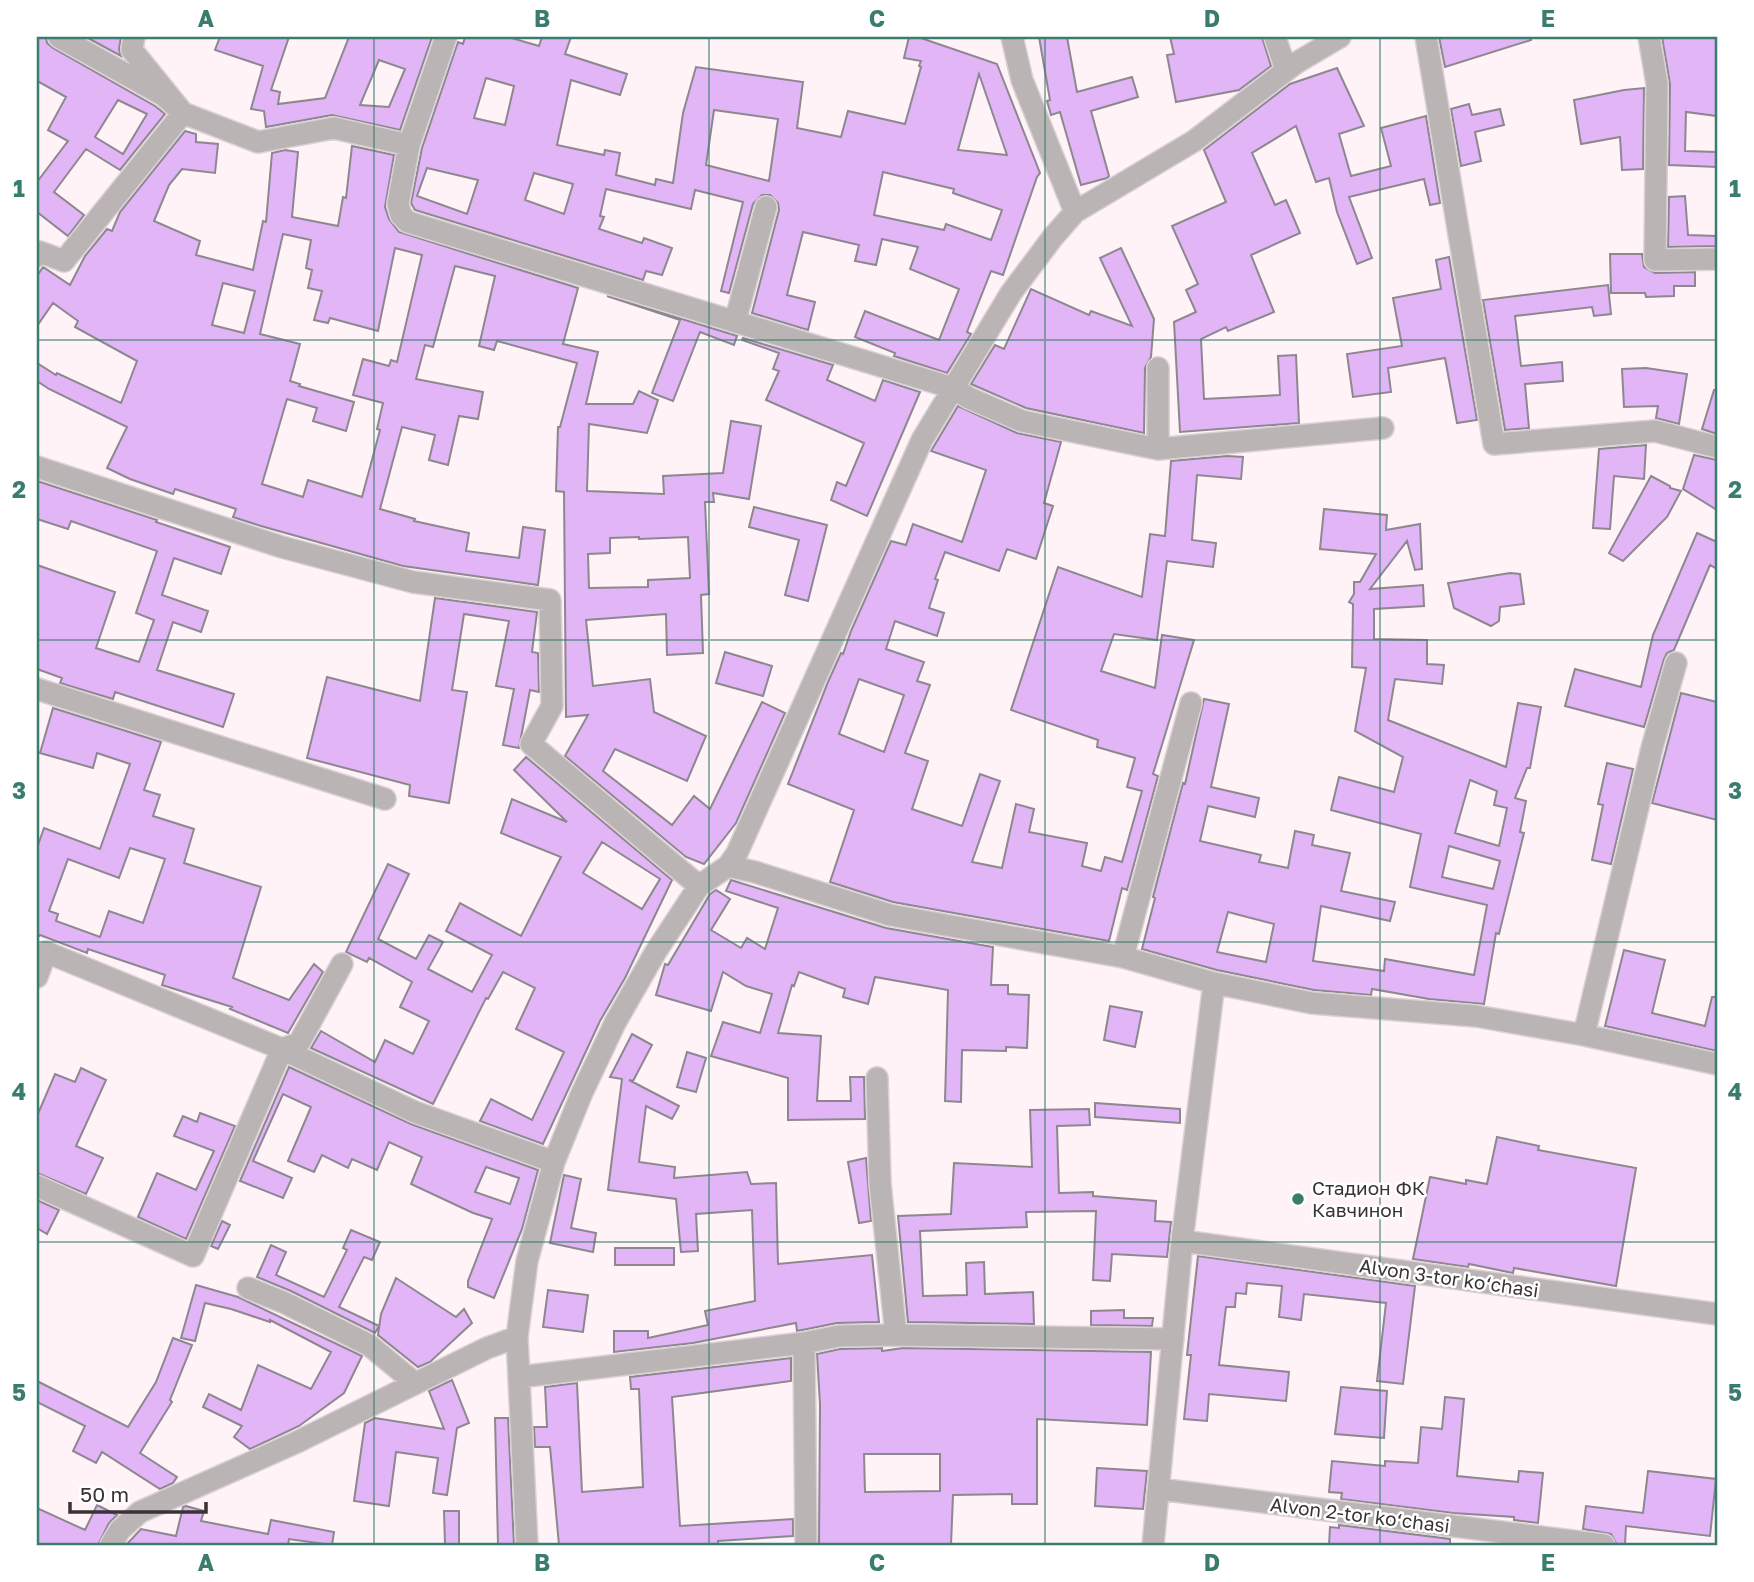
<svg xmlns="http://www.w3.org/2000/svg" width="1754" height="1582" font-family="'Golos Text',sans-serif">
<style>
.building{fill:#e1b5f6;stroke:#8d8790;stroke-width:2;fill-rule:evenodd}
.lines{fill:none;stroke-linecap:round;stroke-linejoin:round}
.minor-casing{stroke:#dbd0d5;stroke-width:24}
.minor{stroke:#bab5b4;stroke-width:21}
.grid{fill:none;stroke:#3a7c6d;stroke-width:2;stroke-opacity:0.55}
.poi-dot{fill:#3a7c6d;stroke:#fff;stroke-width:2.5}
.labels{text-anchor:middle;stroke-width:5;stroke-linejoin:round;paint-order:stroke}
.poi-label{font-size:19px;fill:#383335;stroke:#fff;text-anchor:start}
.street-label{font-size:19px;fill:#383335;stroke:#fff}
.neatline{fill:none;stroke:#3a7c6d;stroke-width:2.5}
.grid-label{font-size:23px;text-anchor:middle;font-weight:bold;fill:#3a7c6d}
</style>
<rect width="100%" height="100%" fill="#fff3f8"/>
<!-- building -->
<path class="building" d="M37 37H46L47 43 53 48 155 106 165 114 120 170 86 149 54 192 84 215 68 236 37 212V182L68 141 48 130 66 97 37 81ZM118 100 147 114 123 154 95 137Z
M86 37H121L119 49 121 56Z
M220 37H289L271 90 280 92 278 104 325 98 349 37H432L400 130 332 115 266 127 264 111 251 109 263 66 215 50ZM379 60 405 69 389 107 360 105Z
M465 37H508L539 46 542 37H571L565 54 627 74 620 95 571 80 557 145 604 155 605 150 620 153 616 175 655 185 656 179 673 183 683 113 696 67 803 82 797 128 841 137 848 111 905 124 921 67 919 66 921 61 904 58 909 37H918L997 64 1040 173 1037 177 1003 275 991 271 967 332 971 334 947 373 894 356 895 353 855 337 865 311 939 340 959 289 910 269 918 247 882 239 876 265 855 261 859 245 803 232 787 295 815 302 808 330 752 313 779 210 778 203 770 195H762L753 204 729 293 721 291 743 202 695 190 691 209 606 189 600 216 604 217 599 229 642 243 644 238 672 248 662 275 646 271 643 280 415 210 411 203 422 148 458 42 463 44ZM979 74 1007 155 958 150ZM486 78 514 86 505 125 474 118ZM714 110 778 119 769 181 706 165ZM427 168 478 180 467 214 417 196ZM883 172 954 189 953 193 1002 210 991 240 946 224 944 230 874 215ZM534 173 573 184 564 214 525 200Z
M1039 37H1067L1077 92 1132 77 1138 97 1091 111 1109 176 1107 178 1081 185 1060 112 1051 115 1047 101 1050 100Z
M1170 37H1262L1271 66 1239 90 1176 102 1167 55 1174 54Z
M1439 37H1531V40L1445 67Z
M1662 37H1717V116L1686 112 1685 151 1717 152V167L1669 165 1670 84Z
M1337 68 1364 126 1339 134 1351 176 1391 166 1381 128 1426 116 1440 203 1430 205 1424 179 1349 197 1372 258 1357 264 1337 212 1329 178 1316 182 1296 126 1252 153 1275 205 1286 200 1300 233 1251 255 1274 312 1228 331 1226 327 1201 339 1204 399 1280 395 1278 356 1296 355 1299 423 1180 432 1174 322 1196 312 1186 290 1198 284 1172 226 1226 202 1204 150 1290 84Z
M1644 88 1643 169 1622 170 1620 137 1581 144 1574 100 1624 90Z
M1469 104 1472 115 1500 109 1504 125 1475 132 1481 161 1461 166 1451 109Z
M185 131 196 134V142L218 144 215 173 182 169 169 185 154 221 200 241 196 255 253 270 263 221 266 222 272 153 285 150 298 152 292 217 338 226 343 197 346 198 352 146 394 155 385 207 389 219 399 232 578 288 563 344 598 352 586 404H633L639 391 658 400 647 433 589 424 587 491 664 494 663 476 723 473 731 421 761 426 749 499 713 493 714 502H705L709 594 701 595 703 653 667 655 666 614 586 620 593 686 650 679 654 712 706 736 687 781 615 749 603 771 672 825 694 796 710 809 762 702 785 713 736 823 704 864 686 857 565 756 588 715 566 717 564 492 556 491 558 427H560L577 363 497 341 494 350 479 346 495 276 455 266 433 347 425 345 416 379 483 392 478 419 459 416 448 465 429 460 435 435 402 427 380 509 415 519 414 521 469 533 466 551 519 558 523 527 545 530 538 585 403 566 261 526 233 517 236 509 175 489 173 494 130 479 107 468 127 427 49 389 37 381V363L56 375 57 373 121 403 137 361 75 327 78 321 53 303 37 326V276L43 267 70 285 85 256 107 229 112 231 120 212ZM283 234 311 240 306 268 312 270 308 288 322 291 314 320 328 323 330 318 378 331 395 248 422 255 397 362 391 360 389 366 363 359 353 395 383 403 377 429 380 430 362 497 308 480 303 497 262 484 287 399 317 408 313 421 346 431 354 402 299 386 300 384 290 381 300 344 260 334ZM223 283 255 291 244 333 212 325ZM639 537V539L688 537 690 578 648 580V587L589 588 588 554 610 553V538Z
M1685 196 1688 235 1717 236V246L1668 247 1669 197Z
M1121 248 1154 319 1151 357 1145 368 1144 433 1026 408 971 384 995 345 1004 349 1031 289 1089 315 1091 311 1132 326 1100 258Z
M1610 254H1642L1644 267 1655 273 1695 272V286H1674V296L1646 297 1645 293H1611Z
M1449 257 1477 420 1457 423 1445 358 1388 368 1391 392 1353 397 1347 354 1402 346 1393 298 1441 289 1436 260Z
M1608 285 1611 314 1594 316 1592 307 1515 316 1521 366 1562 362 1563 381 1525 384 1529 428 1505 430 1483 300Z
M607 296 731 334 737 336 734 345 700 332 673 401 652 393 680 320Z
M743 338 833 365 827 380 875 401 883 380 920 392 867 516 831 500 837 482 846 486 864 443 766 400 779 371 773 369 779 353 742 340Z
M1646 368 1687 374 1679 424 1656 418 1658 406 1624 407 1622 369Z
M1714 390H1717V434L1702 429Z
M958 406 1017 433 1061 442 1044 503 1053 506 1036 559 1007 549 999 571 945 552 935 579 938 580 929 608 944 613 937 636 895 621 886 649 924 662 917 681 930 685 905 753 928 761 912 809 962 826 980 774 1000 781 972 862 1002 868 1016 804 1034 809 1029 832 1087 843 1082 866 1101 871 1105 857 1122 862 1142 791 1127 787 1135 758 1097 747 1098 740 1011 710 1058 567 1142 597 1150 534 1165 536 1171 461 1227 456 1243 457 1241 479 1197 475 1192 540 1216 543 1213 567 1167 561 1157 640 1114 634 1101 671 1155 688 1162 635 1194 640 1153 774 1158 776 1127 890 1122 888 1109 941 893 902 830 882 854 810 788 784 828 682 841 653 843 654 851 631 891 541 906 545 913 524 962 542 986 470 931 451ZM859 679 904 695 884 752 839 734Z
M1646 445 1644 479 1614 476 1610 529 1593 528 1599 449Z
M1694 455 1717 460V510L1683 489Z
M1651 476 1670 486V488L1681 491 1667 517 1623 561 1609 553Z
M37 481 157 520 156 522 230 547 221 574 174 558 162 595 208 611 201 632 173 622 157 670 234 694 223 727 115 692 113 699 60 683 62 678 37 669V565L115 592 96 648 139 662 154 620 136 613 157 551 71 521 68 529 37 519Z
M754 507 827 525 808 601 785 595 799 540 749 527Z
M1324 509 1387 515 1386 530 1420 524 1422 569 1415 570 1407 541 1370 589 1423 585 1424 606 1374 609V639L1427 640V664L1444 665 1442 684 1395 679 1388 720 1506 767 1518 703 1541 707 1530 768H1527L1515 798 1526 801 1520 832 1524 833 1499 934 1496 933 1484 1004 1429 999 1372 989 1371 995 1314 990 1217 970 1142 949 1155 898 1153 897 1183 783 1185 784 1204 699 1229 704 1211 787 1259 798 1255 817 1208 806 1200 841 1261 855 1259 862 1288 868 1295 831 1314 835 1312 845 1350 853 1341 891 1395 902 1390 921 1321 906 1313 961 1384 971 1385 959 1474 975 1487 905 1410 887 1421 834 1331 810 1339 777 1394 792 1403 757 1355 731 1366 668 1352 667 1353 604 1349 602 1354 594V582H1360L1376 554 1320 549ZM1470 780 1497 791 1494 805 1507 808 1499 846 1455 833ZM1449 846 1500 861 1493 889 1442 877ZM1228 912 1274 924 1266 962 1217 952Z
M1697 533 1717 542V569L1710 565 1674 650 1667 653 1664 659 1644 727 1565 706 1575 669 1641 687 1653 635Z
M1510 573 1520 574 1524 604 1500 607 1499 621 1491 626 1454 608 1448 583Z
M435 598 537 612 532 652 538 653 539 692 530 690 519 748 503 745 514 689 496 686 509 621 464 614 452 690 467 692 449 803 409 796 410 785 307 758 327 677 420 701Z
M725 652 772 666 763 696 716 683Z
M1681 693 1717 702V820L1652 803Z
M53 708 161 742 144 790 160 795 153 816 194 829 184 863 261 887 233 978 289 1000 314 964 323 972 288 1033 230 1009 232 1007 162 985 165 975 88 949 87 953 40 935 37 938V848L44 828 100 849 130 764 97 753 93 768 40 753ZM130 848 165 859 143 923 109 911 100 937 56 921 58 914 49 911 68 859 119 878Z
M526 757 672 880 625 978 600 1021 543 1144 480 1121 491 1099 532 1120 564 1052 516 1029 535 988 503 972 488 999 486 998 433 1104 311 1048 321 1031 375 1062 385 1040 413 1054 429 1021 400 1007 412 982 369 958 367 962 346 952 388 864 409 874 378 939 416 959 429 935 443 942 428 969 472 992 492 955 446 931 460 903 521 936 561 857 501 833 512 799 567 822 514 770ZM602 842 660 879 642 909 583 873Z
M1607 763 1633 769 1611 864 1592 860 1603 805 1598 804Z
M731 880 886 928 993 947 991 985H1008V994L1029 995 1027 1048 1006 1047V1051L962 1050 961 1102 945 1101 948 990 875 977 868 1004 843 997 845 989 799 972 794 986 792 985 778 1033 821 1036 817 1101H851L850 1077H864L865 1119 788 1120V1078L711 1056 723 1022 760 1033 772 994 746 986 723 972 711 1011 656 995 665 964 668 965 710 894 716 890 730 899 711 930 741 948 747 938 765 949 778 908 726 891Z
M1624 950 1665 960 1652 1013 1705 1026 1712 997H1717V1051L1605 1026Z
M1110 1006 1142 1012 1135 1047 1104 1040Z
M632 1034 652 1045 633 1081 629 1080 679 1106 672 1119 646 1106 639 1162 675 1167 674 1178 747 1172 751 1184 776 1183 778 1264 872 1255 879 1322 837 1323 797 1331 796 1323 693 1343 614 1352V1331H648V1338L708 1325 705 1311 755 1301 752 1210 696 1214 698 1251 681 1252 676 1199 608 1190 622 1079 610 1077Z
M687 1052 706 1058 696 1092 677 1087Z
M289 1067 411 1124 538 1170 522 1229 494 1298 468 1287V1281L492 1219 473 1213 411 1184 422 1157 389 1142 377 1170 352 1159 348 1168 322 1155 314 1172 288 1161 311 1107 283 1094 253 1161 292 1178 283 1198 240 1181ZM486 1167 519 1178 510 1204 475 1192Z
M81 1068 106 1080 76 1146 103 1158 86 1194 37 1173V1116L55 1074 75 1082Z
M1095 1103 1180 1109V1123L1095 1117Z
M1089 1109 1090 1125 1057 1126 1059 1193 1093 1192V1196L1156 1201 1155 1221 1171 1222 1167 1257 1112 1254 1110 1281 1093 1280 1096 1211 1026 1212 1027 1227 920 1231 923 1296 967 1295 966 1263 984 1262 985 1294 1033 1292 1034 1324 908 1322 898 1216 951 1214 954 1163 1032 1167 1030 1110Z
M200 1113 235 1126 186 1239 138 1217 157 1173 196 1190 214 1151 174 1136 183 1116 197 1122Z
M1497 1137 1539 1146 1538 1150 1636 1168 1616 1286 1514 1268 1513 1273 1469 1264 1468 1267 1413 1259 1430 1177 1466 1184V1180L1487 1184Z
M866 1158 871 1221 859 1223 848 1162Z
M564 1175 581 1179 571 1228 596 1233 593 1252 550 1243Z
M37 1200 59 1210 47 1234 37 1228Z
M222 1221 230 1225 218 1249 211 1246Z
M351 1230 380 1242 372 1260 364 1257 339 1307 379 1326 375 1333 291 1291 257 1277 271 1245 286 1252 276 1275 324 1297 347 1250 343 1248Z
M615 1248H674V1265H615Z
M1198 1256 1415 1286 1403 1384 1377 1381 1386 1303 1304 1294 1301 1320 1279 1317 1282 1286 1247 1283 1246 1294 1236 1293 1235 1307H1226L1219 1365 1289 1372 1286 1401 1209 1394 1207 1421 1184 1419 1191 1355H1187Z
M396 1278 456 1317 464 1309 472 1323 430 1362 418 1367 378 1335 381 1314Z
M196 1285 238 1297 362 1356 344 1393 299 1426 250 1449 234 1437 242 1426 203 1407 209 1394 241 1410 258 1365 311 1389 331 1352 270 1320V1322L231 1309 205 1303 195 1341 181 1338Z
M548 1290 588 1295 583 1332 543 1327Z
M1124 1310V1318H1153L1152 1326 1091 1325V1311Z
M173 1338 192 1345 170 1400 172 1402 140 1453 177 1477 173 1483 160 1489 102 1452 96 1463 73 1451 85 1426 37 1402V1381L128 1427 156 1382Z
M882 1348V1351L903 1348 1151 1352 1147 1425 1037 1419V1504H1012V1494L953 1495 951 1545H819L820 1404 817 1354 840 1349ZM864 1454H940V1491L865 1492Z
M791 1358V1381L672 1397 680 1526 793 1519V1536L718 1541V1545H559L550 1447H535L534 1427H547L545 1387 577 1383 582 1492 643 1487 639 1389H631L630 1377Z
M452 1380 469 1423 457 1428 447 1495 433 1493 438 1458 396 1452 389 1506 354 1501 365 1423 375 1418 444 1429 429 1391Z
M1341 1387 1387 1391 1384 1438 1335 1434Z
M1445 1397 1464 1399 1457 1476 1518 1482 1519 1471 1543 1473 1538 1523 1514 1520V1517L1453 1513 1341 1499 1342 1493 1329 1492 1332 1461 1385 1466V1461L1418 1463 1421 1427 1442 1429Z
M495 1418H508L514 1545H498Z
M1097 1468 1147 1471 1143 1509 1095 1506Z
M1648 1471 1716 1479 1710 1536 1626 1526 1625 1545H1617L1611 1534 1583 1529 1586 1506 1643 1513Z
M97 1505 117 1515 109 1523 98 1545H37V1508L85 1530Z
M186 1506 204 1511 201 1521 268 1534 271 1520 334 1532 332 1545 289 1539 288 1545H126L141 1529 176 1536 183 1507Z
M444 1511H459V1545H445Z
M1339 1525 1450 1539V1545H1329L1330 1527 1339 1528Z"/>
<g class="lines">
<defs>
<path id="minor" d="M59 37 163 95 183 113 258 142 334 128 409 145 398 204 401 215 408 222 953 388 969 398 1022 421 1158 449 1383 428
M1012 37 1022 80 1075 212
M1275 37 1286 70
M1426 37 1494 444 1655 431 1717 447
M1649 37 1657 84 1655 260 1717 259
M409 145 446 37
M37 256 40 252 64 261 183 113 132 50 134 37
M735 322 766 207
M1158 449V368
M37 467 282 547 413 582 550 600 552 706 531 744 699 886
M37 689 385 799
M728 866 755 872 890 915 1123 957 1214 983 1312 1003 1476 1016 1584 1035 1717 1064
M1123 957 1191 703
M37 977 46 952 282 1049 415 1112 554 1162
M1584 1035 1652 748 1676 663
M877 1078 880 1183 896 1335
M37 1186 193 1256 282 1049 299 1043 342 964
M1182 1241 1717 1314
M248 1288 285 1303 369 1345 415 1383
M519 1377 804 1343
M1159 1489 1604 1545
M111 1545 120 1530 140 1512 297 1442 487 1348 517 1337
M527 1545 517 1337 527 1261 554 1162 581 1095 615 1023 655 953 699 886 728 866 737 853 922 440 1011 293 1053 237 1075 212 1194 141 1296 63 1340 37
M806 1545 804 1343 839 1336 896 1335 1173 1339
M1153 1545 1182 1241 1214 983"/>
</defs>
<!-- minor casing -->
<use href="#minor" class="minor-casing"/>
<!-- minor -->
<use href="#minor" class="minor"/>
</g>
<!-- grid -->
<path class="grid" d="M374 37V1545M709 37V1545M1045 37V1545M1380 37V1545M37 340H1717M37 640H1717M37 942H1717M37 1242H1717"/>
<!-- markers -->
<circle class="poi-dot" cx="1298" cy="1199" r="7"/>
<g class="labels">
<!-- poi labels -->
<g class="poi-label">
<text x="1312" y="1195">Стадион ФК<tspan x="1312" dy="22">Кавчинон</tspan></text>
</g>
<!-- street labels -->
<g class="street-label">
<text transform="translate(1449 1278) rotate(8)" y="7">Alvon 3-tor ko‘chasi</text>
<text transform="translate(1360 1515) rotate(7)" y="7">Alvon 2-tor ko‘chasi</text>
</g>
</g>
<!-- border -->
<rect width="1754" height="1582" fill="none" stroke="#ffffff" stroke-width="77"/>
<!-- scale -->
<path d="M70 1502v10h136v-10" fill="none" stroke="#383335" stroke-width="3.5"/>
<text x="80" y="1502" font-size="21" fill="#383335" stroke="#ffffff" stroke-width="5" paint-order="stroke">50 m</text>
<rect x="38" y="38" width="1678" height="1506" class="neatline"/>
<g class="grid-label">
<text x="206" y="27">A</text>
<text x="542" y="27">B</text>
<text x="877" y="27">C</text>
<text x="1212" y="27">D</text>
<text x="1548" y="27">E</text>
<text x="19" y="197">1</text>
<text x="1735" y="197">1</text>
<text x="19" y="498">2</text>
<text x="1735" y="498">2</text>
<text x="19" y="799">3</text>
<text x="1735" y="799">3</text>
<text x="19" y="1100">4</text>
<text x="1735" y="1100">4</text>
<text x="19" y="1401">5</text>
<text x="1735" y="1401">5</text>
<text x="206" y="1571">A</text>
<text x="542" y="1571">B</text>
<text x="877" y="1571">C</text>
<text x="1212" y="1571">D</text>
<text x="1548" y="1571">E</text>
</g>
</svg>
